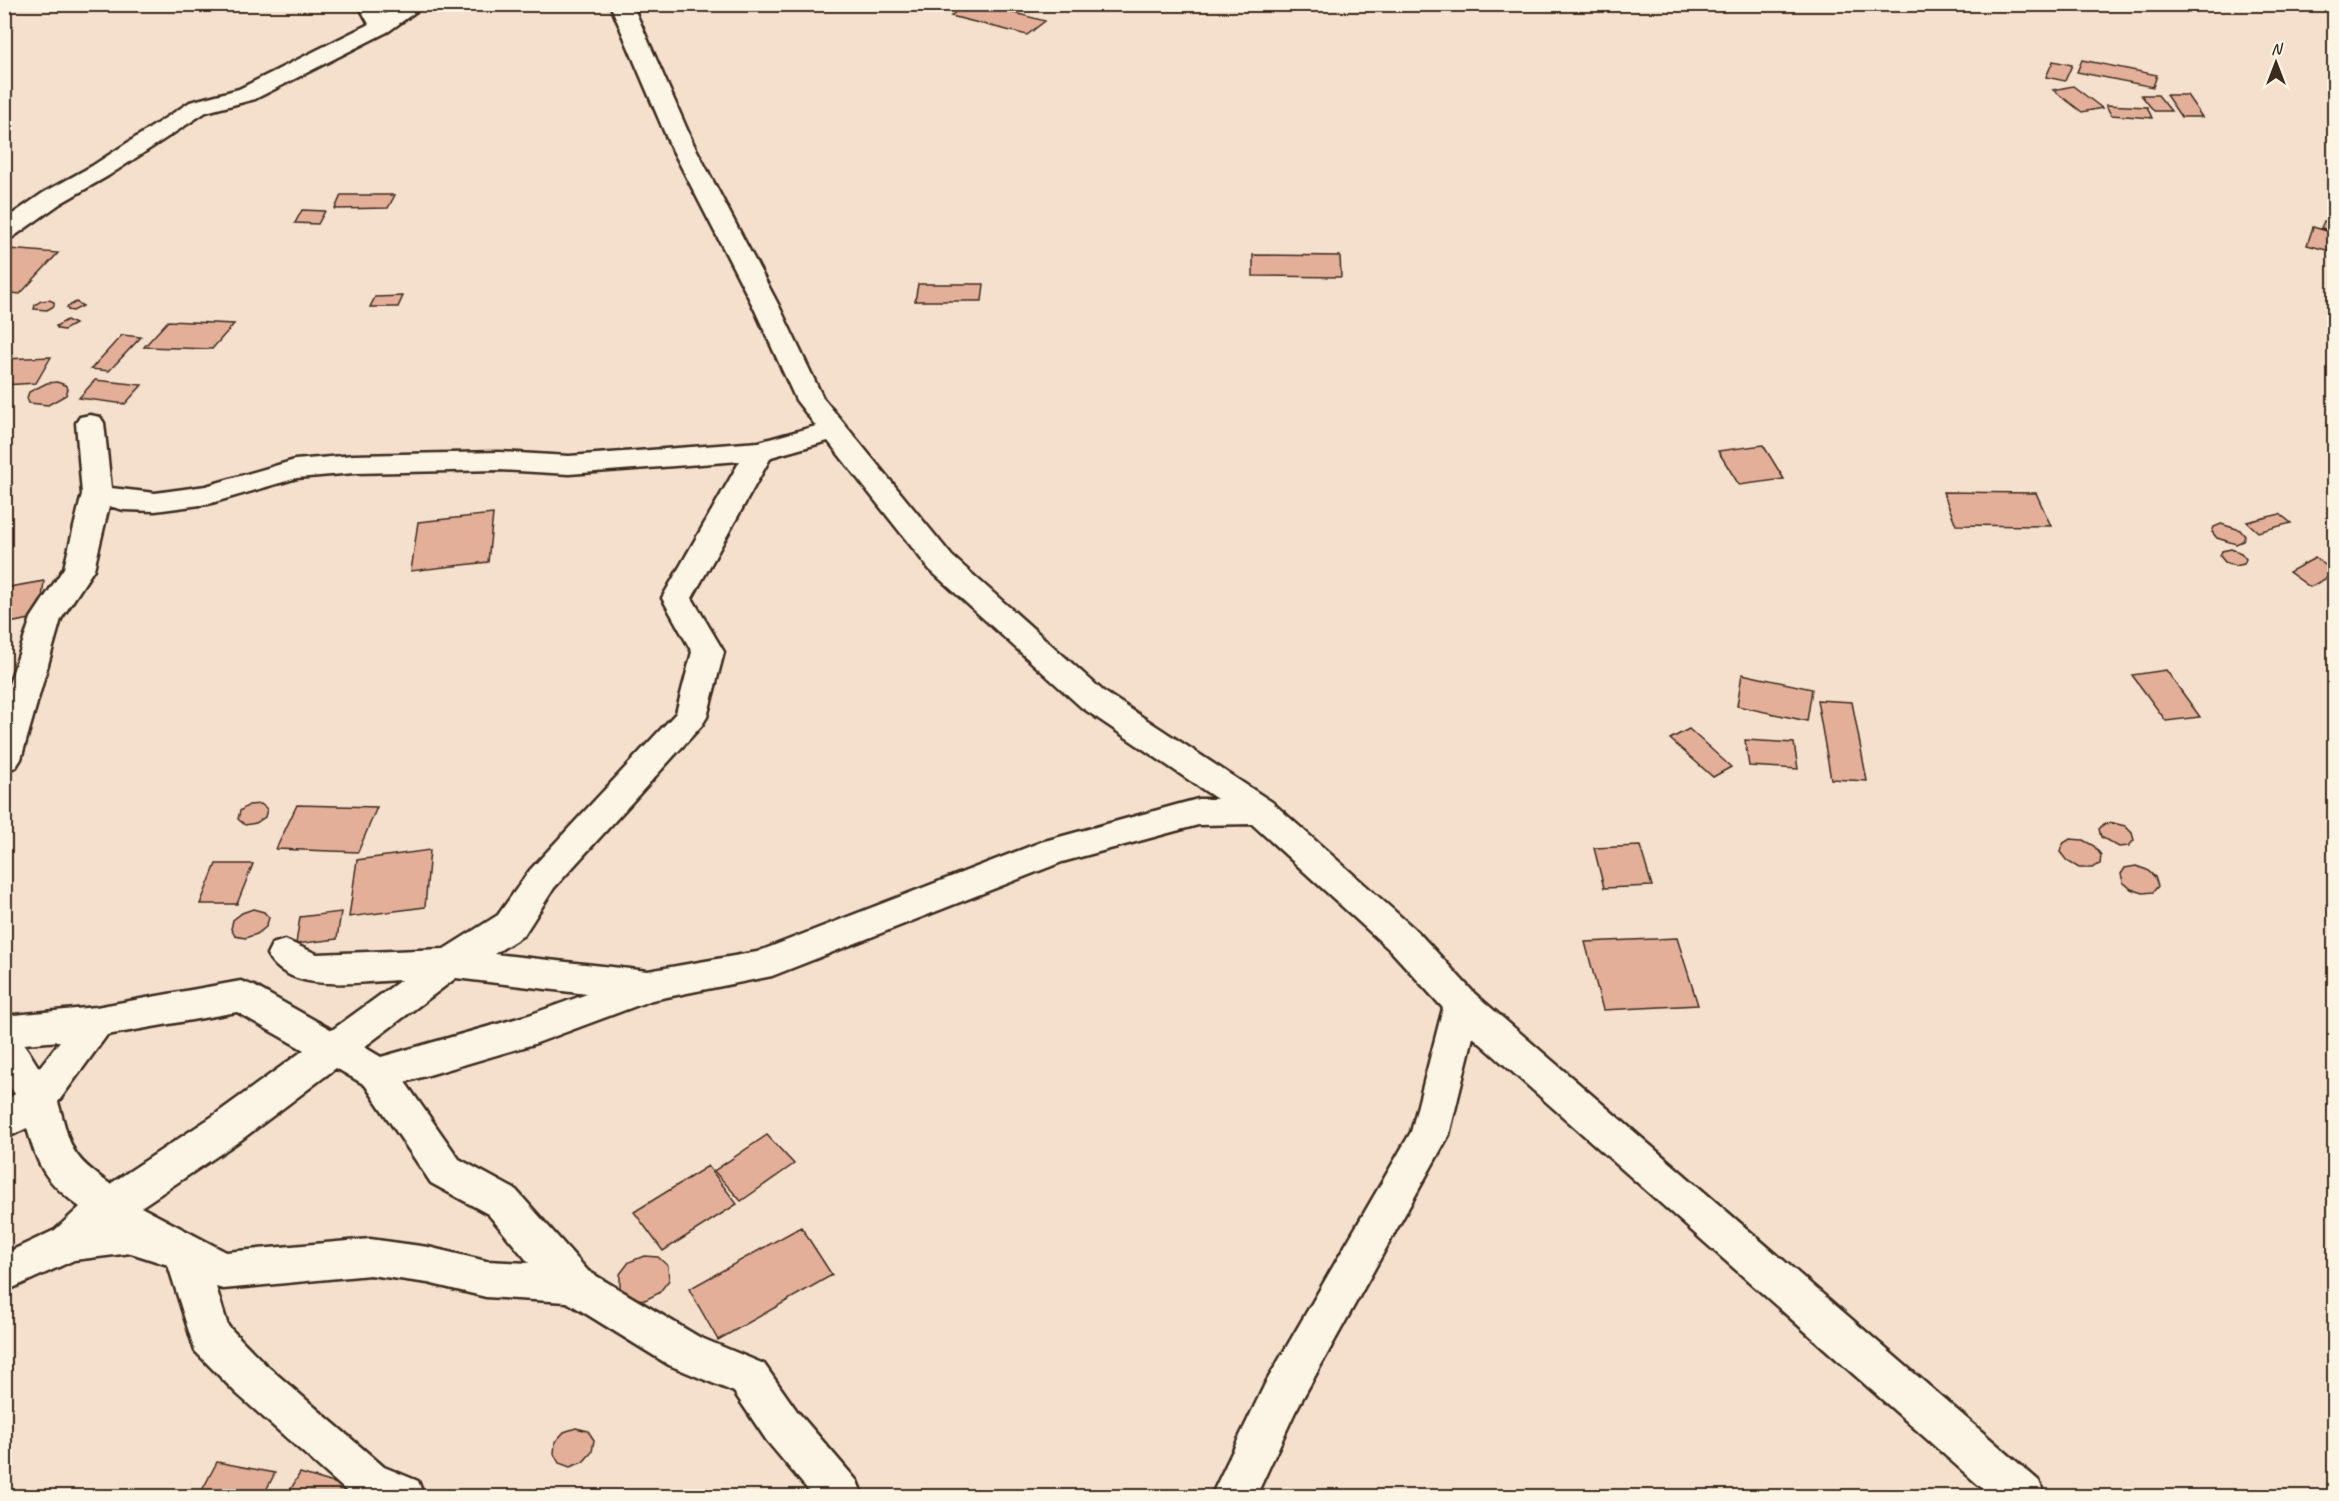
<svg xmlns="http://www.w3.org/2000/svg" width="2339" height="1501" font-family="Caveat,sans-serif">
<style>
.building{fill:#e4af98;stroke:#3b2a1e;stroke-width:1.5}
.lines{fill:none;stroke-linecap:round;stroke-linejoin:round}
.minor-casing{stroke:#3b2a1e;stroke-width:5}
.minor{fill:#fcf5e5;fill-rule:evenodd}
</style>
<rect width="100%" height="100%" fill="#f5e0ce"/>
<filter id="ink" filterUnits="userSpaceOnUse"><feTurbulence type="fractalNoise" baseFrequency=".0167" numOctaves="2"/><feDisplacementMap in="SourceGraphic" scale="12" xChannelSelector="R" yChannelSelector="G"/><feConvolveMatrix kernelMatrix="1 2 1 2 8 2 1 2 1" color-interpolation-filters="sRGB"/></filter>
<g filter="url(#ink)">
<!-- building -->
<path class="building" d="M965 4H981L1045 21 1027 35 951 16Z
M2082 60 2157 75 2153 87 2077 72Z
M2053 61 2072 65 2065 81 2046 77Z
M2073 86 2102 108 2082 112 2053 90Z
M2141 95H2158L2171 111H2154Z
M2166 95H2187L2202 117H2181Z
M2106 105 2147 107 2152 118 2111 115Z
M341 195H395L388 208 335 209Z
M302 210 325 211 318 224 295 223Z
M2324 221 2334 223V231L2321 228Z
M2313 227 2334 233V252L2307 245Z
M9 249 58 253 20 294 4 292V253Z
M1253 255 1340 256 1341 277 1253 276Z
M918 284H984L982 301H915Z
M403 296 398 307H370L375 297Z
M49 300 54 302V306L47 310 34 309 35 305 41 301Z
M76 302 83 306 73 311 68 310 67 307Z
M67 320 75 324 64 330 58 329 56 326Z
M168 321 234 324 212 349 144 347Z
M122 335 141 337 109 371 91 369Z
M51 357 36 383 4 385V359Z
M95 380 142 385 125 404 79 398Z
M57 382 65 385 68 389 66 395 48 405 29 403 27 398 29 392 47 383Z
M1763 445 1784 479 1739 485 1718 451Z
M1943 492 2036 493 2051 526 1956 525Z
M493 514 488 562 411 571 418 522Z
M2280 514 2291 523 2258 532 2247 522Z
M2221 524 2240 530 2245 536 2243 541 2236 544 2217 538 2212 532 2214 527Z
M2231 549 2241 553 2246 559 2244 564 2235 566 2225 562 2220 556 2222 551Z
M2315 558 2334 571V574L2310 587 2289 572Z
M44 581 40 617 4 624V588Z
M2166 670 2200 717 2166 721 2132 675Z
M1742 674 1812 689 1807 721 1737 706Z
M1817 700 1852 702 1867 781 1831 779Z
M1689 729 1731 767 1713 777 1670 739Z
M1745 740 1794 743 1798 769 1749 766Z
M261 804 267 809 265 817 256 823 245 825 238 819 240 811 249 805Z
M297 805 377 807 358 852 276 849Z
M2113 823 2125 826 2132 833 2134 840 2129 846 2119 847 2101 837 2099 829 2104 824Z
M2070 839 2083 840 2094 846 2101 855 2100 864 2092 868H2079L2067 861 2060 852 2062 844Z
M1640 846 1652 886 1604 888 1594 848Z
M430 850 425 907 349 917 357 860Z
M216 864H253L237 904H200Z
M2136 866 2147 870 2155 877 2158 886 2153 892 2143 893 2131 889 2123 882 2121 874 2125 868Z
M253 909 264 912 269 918 266 927 257 934 245 938 235 936 231 929 233 920 242 913Z
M341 912 337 939 296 944 300 917Z
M1677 938 1698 1005 1603 1010 1585 942Z
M767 1135 794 1164 741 1201 714 1171Z
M708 1166 737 1204 663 1251 634 1212Z
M801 1227 832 1275 718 1340 689 1289Z
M644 1256 658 1257 668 1266 669 1280 659 1293 645 1300 629 1298 620 1288V1274L629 1262Z
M576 1428 588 1431 594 1440 592 1452 583 1462 570 1467 559 1463 554 1454 555 1442 564 1432Z
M217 1462 275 1473 263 1496H199Z
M300 1473 361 1491 358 1496H287Z"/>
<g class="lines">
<defs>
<path id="minor" d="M358 4H379L385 14 400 4H426L389 31 255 99 206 112 108 176 61 203 13 237 4 239V220L43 193 92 166 190 102 239 89 369 24Z
M610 4H632L693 143 779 306 823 398 952 556 1103 691 1272 802 1418 932 1475 994 2039 1481 2045 1496H1991L1473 1037 1449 1135 1295 1412 1256 1496H1211L1265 1384 1411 1132 1443 1008 1392 952 1252 824 1198 825 1062 862 772 976 652 1000 534 1044 405 1082 459 1159 516 1190 588 1271 699 1337 764 1364 797 1411 857 1481 863 1496H813L767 1441 734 1392 669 1365 567 1302 486 1297 428 1283 370 1275 223 1289 216 1287 228 1326 266 1365 384 1467 418 1481 424 1496H352L236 1393 195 1351 168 1265 131 1253 74 1260 4 1292V1254L55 1230 80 1207C46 1182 38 1168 27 1128L4 1139V1102L15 1094 4 1078V1016L96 1007 241 981 254 986 332 1030 401 980C361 981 289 996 267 954L272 944 285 940 317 954 444 949 498 915 530 870 676 713 692 652 662 598 740 461 569 474 499 470 354 473 297 478 208 504 155 511 124 510 109 506 94 569 61 619 21 759 16 767 4 771V699L31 618 64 568 82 494 76 423 80 417 90 415 100 417 104 423 111 488 155 493 206 486 295 460 354 455 499 452 569 456 759 442 816 426 796 400 753 306 669 143ZM828 441 930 570 1081 707 1217 799H1198L1041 842 757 952 648 971 494 954 524 935 554 888 702 725 707 717 724 652 692 598 771 457ZM456 978 587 994 529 1015 381 1057 364 1047ZM237 1012 304 1050 213 1116 110 1184C68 1154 72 1149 58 1102L107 1035ZM60 1041 39 1068 24 1044ZM336 1068 365 1085 431 1183 488 1214 529 1263 486 1261 428 1247 370 1239 226 1252 141 1207 241 1140Z"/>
</defs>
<!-- minor casing -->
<use href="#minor" class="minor-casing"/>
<!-- minor -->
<use href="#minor" class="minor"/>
</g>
</g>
<!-- margin -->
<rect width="2339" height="1501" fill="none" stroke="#fcf5e5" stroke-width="24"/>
<rect x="12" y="12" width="2315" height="1477" fill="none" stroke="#3b2a1e" stroke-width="2" filter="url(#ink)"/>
<!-- north arrow -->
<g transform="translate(2276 63)" stroke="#fcf5e5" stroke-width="4.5" paint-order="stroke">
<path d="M0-4.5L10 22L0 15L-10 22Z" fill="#3b2a1e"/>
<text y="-9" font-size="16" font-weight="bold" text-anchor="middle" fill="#3b2a1e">N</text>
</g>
</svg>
